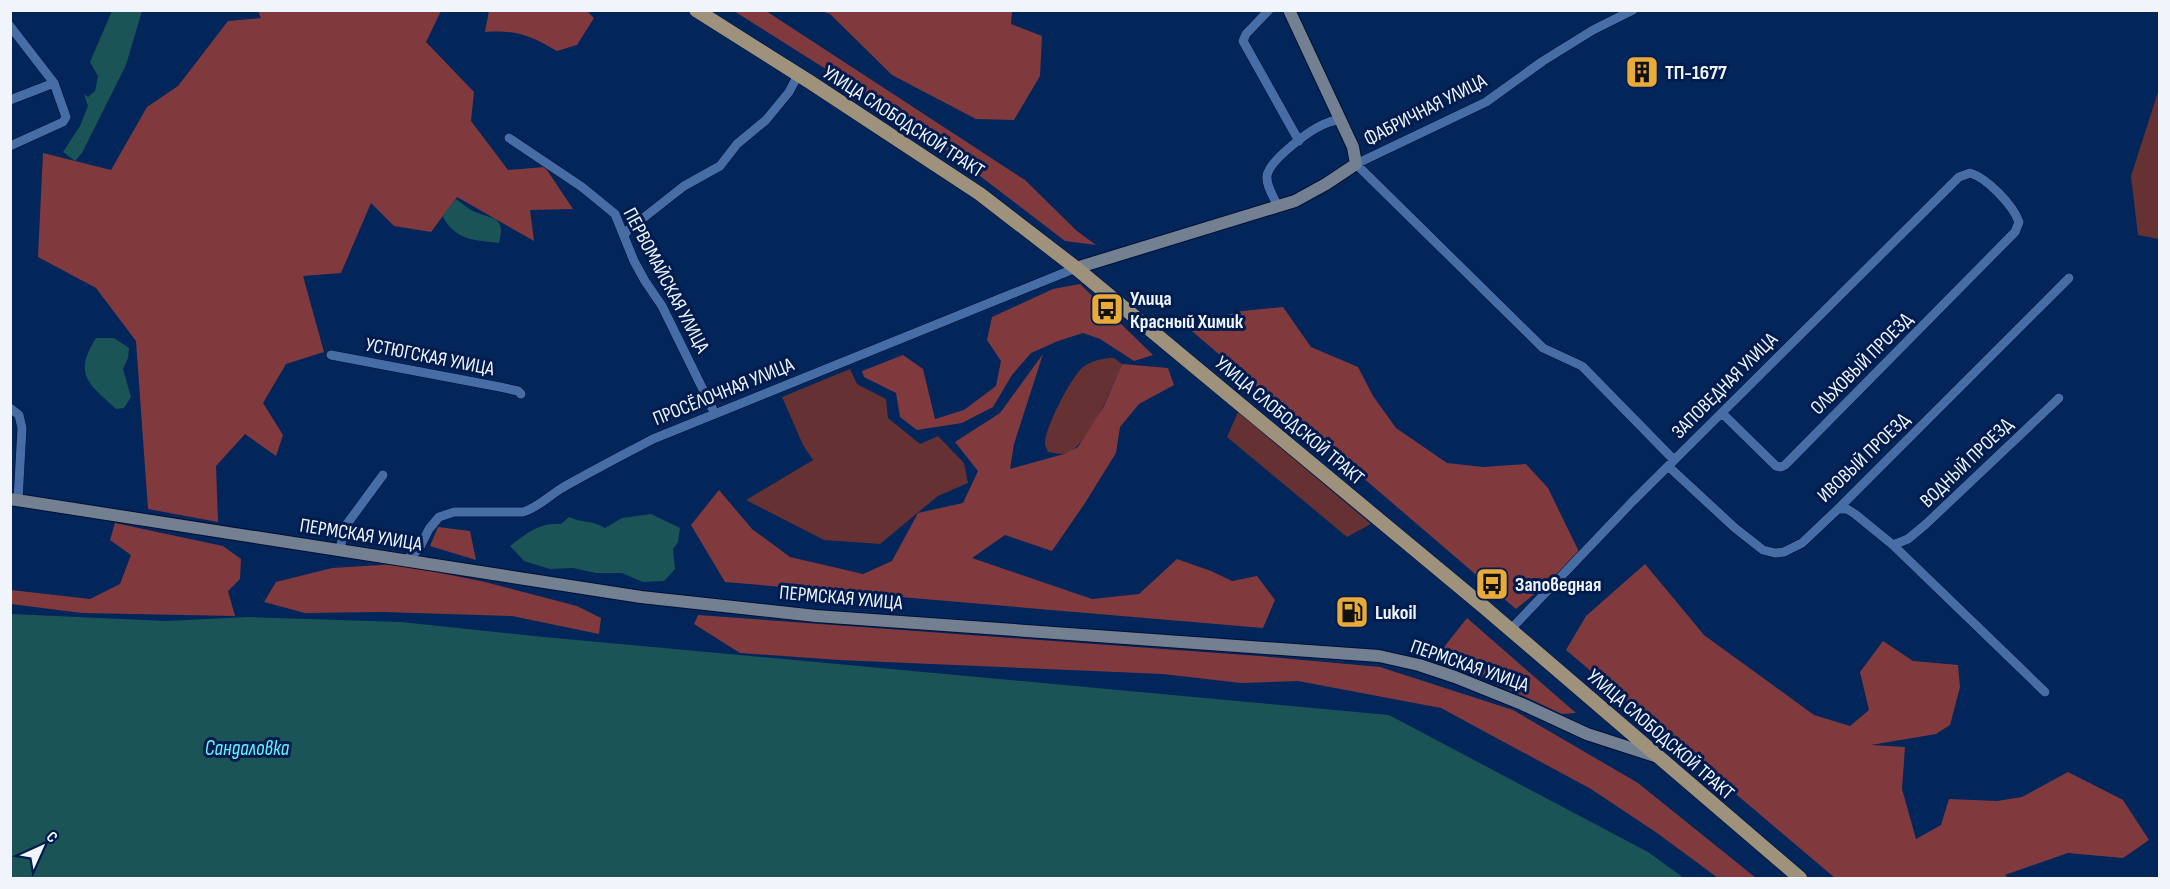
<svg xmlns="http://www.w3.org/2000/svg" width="2170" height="889" font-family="'Sofia Sans Condensed',sans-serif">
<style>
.green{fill:#663133}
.forest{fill:#803a3e}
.water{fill:#1b5456}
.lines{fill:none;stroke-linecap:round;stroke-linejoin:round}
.street-casing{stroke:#000e34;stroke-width:10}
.secondary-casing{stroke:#000e34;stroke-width:14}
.primary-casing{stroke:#000e34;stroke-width:15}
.street{stroke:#476da7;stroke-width:9}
.secondary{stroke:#728092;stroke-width:12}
.primary{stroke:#9e927c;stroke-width:14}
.labels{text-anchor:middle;stroke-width:6;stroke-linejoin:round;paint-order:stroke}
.poi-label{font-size:20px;font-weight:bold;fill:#f0f5fb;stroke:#001b4e;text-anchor:start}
.street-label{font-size:20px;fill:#f0f5fb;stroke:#001b4e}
.water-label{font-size:21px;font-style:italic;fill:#5ff6fc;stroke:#001b4e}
</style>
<rect width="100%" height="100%" fill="#02265a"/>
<!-- green -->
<path class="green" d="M2159 89 2160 239H2159L2138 235 2131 176Z
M1114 358 1122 364C1112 387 1090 444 1067 453 1061 455 1054 453 1048 452 1047 449 1045 446 1045 443 1045 428 1071 377 1083 367 1093 360 1103 358 1114 358Z
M850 369 857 384 886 399 888 418 920 444 938 436 964 463 968 483 938 496 880 544 824 540 746 500 813 460 803 445 782 397Z
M1238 412 1371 524 1347 537 1227 437Z"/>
<!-- forest -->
<path class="forest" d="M258 11H441L426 42 474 92 471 121 508 170 545 167 573 209 530 210 534 241 457 197 431 232 394 226 371 203 341 273 303 276 324 352 286 364 263 403 283 435 276 456 245 434 216 466 218 522 148 509 136 341 96 288 38 257 43 153 111 170 147 107 178 86 228 21 261 18Z
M489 11H587L594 18 577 45 557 51C529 35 518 30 485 32Z
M734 11H766L1025 180 1077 231 1096 245 1065 241 908 121Z
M821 11H1012L1011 24 1042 36 1040 76 1014 120 976 119 892 75 830 14Z
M1080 284 1153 355 1134 361 1100 339 1083 333 1058 341 1031 353 1012 375 993 407 962 423 917 430 900 417 896 393 864 377 862 371 903 355 923 369 935 419 964 410 996 386 1001 361 987 340 992 317 1053 289Z
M1283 307 1311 347 1358 367 1373 396 1396 428 1447 463 1483 467 1526 464 1548 488 1581 556 1516 609 1186 326 1242 311Z
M1043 354 1014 444 1010 469 1064 454 1078 447 1104 406 1122 364 1168 368 1174 385 1139 404 1120 427 1116 453 1085 503 1052 551 1005 535 972 558 1092 599 1139 594 1177 559 1211 571 1232 581 1257 576 1275 600 1263 628 725 582 691 525 719 490 752 529 790 557 863 574 892 561 918 513 963 503 978 471 955 442 1000 413Z
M115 523 223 546 241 559 240 579 228 591 235 616 82 613 11 604V590L90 599 120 584 131 555 110 540Z
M438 527 470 531 476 560 430 546Z
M397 564 485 582 577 606 601 618 599 634 512 616 383 612 305 613 264 602 276 582 332 568Z
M1645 564 1704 635 1814 715 1850 726 1869 710 1860 672 1883 641 1913 661 1958 665 1960 687 1950 725 1936 734 1871 745 1905 747 1902 789 1916 839 1941 825 1949 799 1997 801 2022 797 2068 772 2123 800 2149 840 2123 858 2068 853 2005 875 2008 878H1835L1566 650 1586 616Z
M698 615 1259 656 1380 667 1513 710 1638 783 1756 878H1718L1657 833 1591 789 1441 708 1298 681 1241 683 1163 674 839 660 740 653 694 624Z
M1467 618 1576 713 1562 714 1437 656Z"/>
<!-- water -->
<path class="water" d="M112 11H142L126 65 82 153 75 161 63 152 80 126 88 106 84 94 88 97 95 91 98 76 90 62Z
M456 199C462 203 467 208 473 211 493 220 506 215 499 243 475 240 456 241 443 217L445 212Z
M96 338H114L129 348 128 358 123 369 131 397 124 408 116 409C88 383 73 375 96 338Z
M651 514 680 528 678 542 673 549 675 569 664 581 643 582 622 573H596L573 568 550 569 524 561 510 546C526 534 540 522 561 524L569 517C582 523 592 520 605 528L622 518Z
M11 614 166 621 248 617 401 622 544 637 1389 715 1648 852 1684 878H11Z"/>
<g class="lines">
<defs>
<path id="street" d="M1269 10 1246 34 1243 41 1299 141
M1633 10 1593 30 1543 61 1486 102 1356 164 1543 348 1582 366 1674 460
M10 26 54 83 66 117 63 122 10 146
M10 100 54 83
M509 138 582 187 615 214 634 261 645 281 662 306 715 414
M1278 207C1274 197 1266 186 1267 176 1269 160 1312 128 1327 123 1331 121 1336 120 1341 120
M625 234 628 230 684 186 720 166 737 144 766 120 789 92 798 75
M331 355 500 387 518 391 521 394
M10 408 19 415 22 428 18 500
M1668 466 1735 528 1763 550 1775 553 1784 552 1802 543 1838 509 2069 278
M1838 509H1847L1855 514 1893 545 2045 692
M1893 545 1908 539 1926 524 2059 398
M340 550 344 528 383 475
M405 561 419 549 429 529 439 517 454 512H523C537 508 549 496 562 488 592 471 623 455 653 439L1076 268
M1510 630 1632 502 1959 177 1970 173C1987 178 2013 205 2019 222L2015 232 1785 465 1781 467 1776 466 1722 413"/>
<path id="secondary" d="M1076 268 1295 201 1326 184 1356 164 1353 147 1289 10
M10 499 641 597 816 616 1379 656 1419 665 1455 677 1522 704 1587 734 1655 756"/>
<path id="primary" d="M696 10 810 82 980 194 1076 268 1484 607 1800 878"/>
</defs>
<!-- street casing -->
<use href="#street" class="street-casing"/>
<!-- secondary casing -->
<use href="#secondary" class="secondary-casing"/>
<!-- primary casing -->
<use href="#primary" class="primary-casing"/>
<!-- street -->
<use href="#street" class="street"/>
<!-- secondary -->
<use href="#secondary" class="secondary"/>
<!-- primary -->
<use href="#primary" class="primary"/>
</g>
<!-- icons -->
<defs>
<symbol id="building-square" viewBox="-11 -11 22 22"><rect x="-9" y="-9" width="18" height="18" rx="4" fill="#e9ab38" stroke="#001b4e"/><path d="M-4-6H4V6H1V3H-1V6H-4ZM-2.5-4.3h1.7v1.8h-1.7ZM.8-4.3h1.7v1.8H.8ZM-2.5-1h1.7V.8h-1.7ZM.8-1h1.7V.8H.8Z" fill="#111"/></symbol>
<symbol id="bus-square" viewBox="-11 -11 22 22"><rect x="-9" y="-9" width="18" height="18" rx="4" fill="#e9ab38" stroke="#001b4e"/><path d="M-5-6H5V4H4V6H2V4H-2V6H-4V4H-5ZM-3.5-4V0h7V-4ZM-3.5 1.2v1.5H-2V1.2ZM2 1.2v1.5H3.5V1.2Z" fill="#111"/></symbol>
<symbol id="fuel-square" viewBox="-11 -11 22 22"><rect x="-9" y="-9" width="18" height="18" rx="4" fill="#e9ab38" stroke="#001b4e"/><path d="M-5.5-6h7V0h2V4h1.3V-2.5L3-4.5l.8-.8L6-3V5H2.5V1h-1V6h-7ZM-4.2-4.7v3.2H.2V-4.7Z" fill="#111"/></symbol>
</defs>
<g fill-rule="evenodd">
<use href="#building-square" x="1623" y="53" width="38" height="38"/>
<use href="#bus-square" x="1088" y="290" width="38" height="38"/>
<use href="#bus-square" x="1473" y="565" width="38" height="38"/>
<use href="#fuel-square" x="1333" y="593" width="38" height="38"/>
</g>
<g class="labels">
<!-- poi labels -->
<g class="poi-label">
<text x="1665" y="79">ТП-1677</text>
<text x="1130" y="305">Улица<tspan x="1130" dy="23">Красный Химик</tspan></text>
<text x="1515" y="591">Заповедная</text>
<text x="1375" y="619">Lukoil</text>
</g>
<!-- street labels -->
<g class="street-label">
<text transform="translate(1425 109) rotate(-27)" y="7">ФАБРИЧНАЯ УЛИЦА</text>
<text transform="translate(904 121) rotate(33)" y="7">УЛИЦА СЛОБОДСКОЙ ТРАКТ</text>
<text transform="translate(667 280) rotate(62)" y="7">ПЕРВОМАЙСКАЯ УЛИЦА</text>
<text transform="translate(430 356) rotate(11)" y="7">УСТЮГСКАЯ УЛИЦА</text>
<text transform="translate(1861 363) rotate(-45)" y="7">ОЛЬХОВЫЙ ПРОЕЗД</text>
<text transform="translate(1724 385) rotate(-45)" y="7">ЗАПОВЕДНАЯ УЛИЦА</text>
<text transform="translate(723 391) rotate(-22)" y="7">ПРОСЁЛОЧНАЯ УЛИЦА</text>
<text transform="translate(1290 420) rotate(40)" y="7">УЛИЦА СЛОБОДСКОЙ ТРАКТ</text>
<text transform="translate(1863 457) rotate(-44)" y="7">ИВОВЫЙ ПРОЕЗД</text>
<text transform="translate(1966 462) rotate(-44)" y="7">ВОДНЫЙ ПРОЕЗД</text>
<text transform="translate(361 534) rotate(9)" y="7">ПЕРМСКАЯ УЛИЦА</text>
<text transform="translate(841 597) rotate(5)" y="7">ПЕРМСКАЯ УЛИЦА</text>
<text transform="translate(1470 665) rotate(19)" y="7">ПЕРМСКАЯ УЛИЦА</text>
<text transform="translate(1661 734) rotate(41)" y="7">УЛИЦА СЛОБОДСКОЙ ТРАКТ</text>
</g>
<!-- water labels -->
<g class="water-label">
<text x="247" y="755">Сандаловка</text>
</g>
</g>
<!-- border -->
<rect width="2170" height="889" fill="none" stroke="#f0f5fb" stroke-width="24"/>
<!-- north arrow -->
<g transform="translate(42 847) rotate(45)" stroke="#001b4e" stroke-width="4.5" paint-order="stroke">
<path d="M0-4.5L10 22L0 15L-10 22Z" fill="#f0f5fb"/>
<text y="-9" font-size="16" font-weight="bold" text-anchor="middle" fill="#f0f5fb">С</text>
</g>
</svg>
